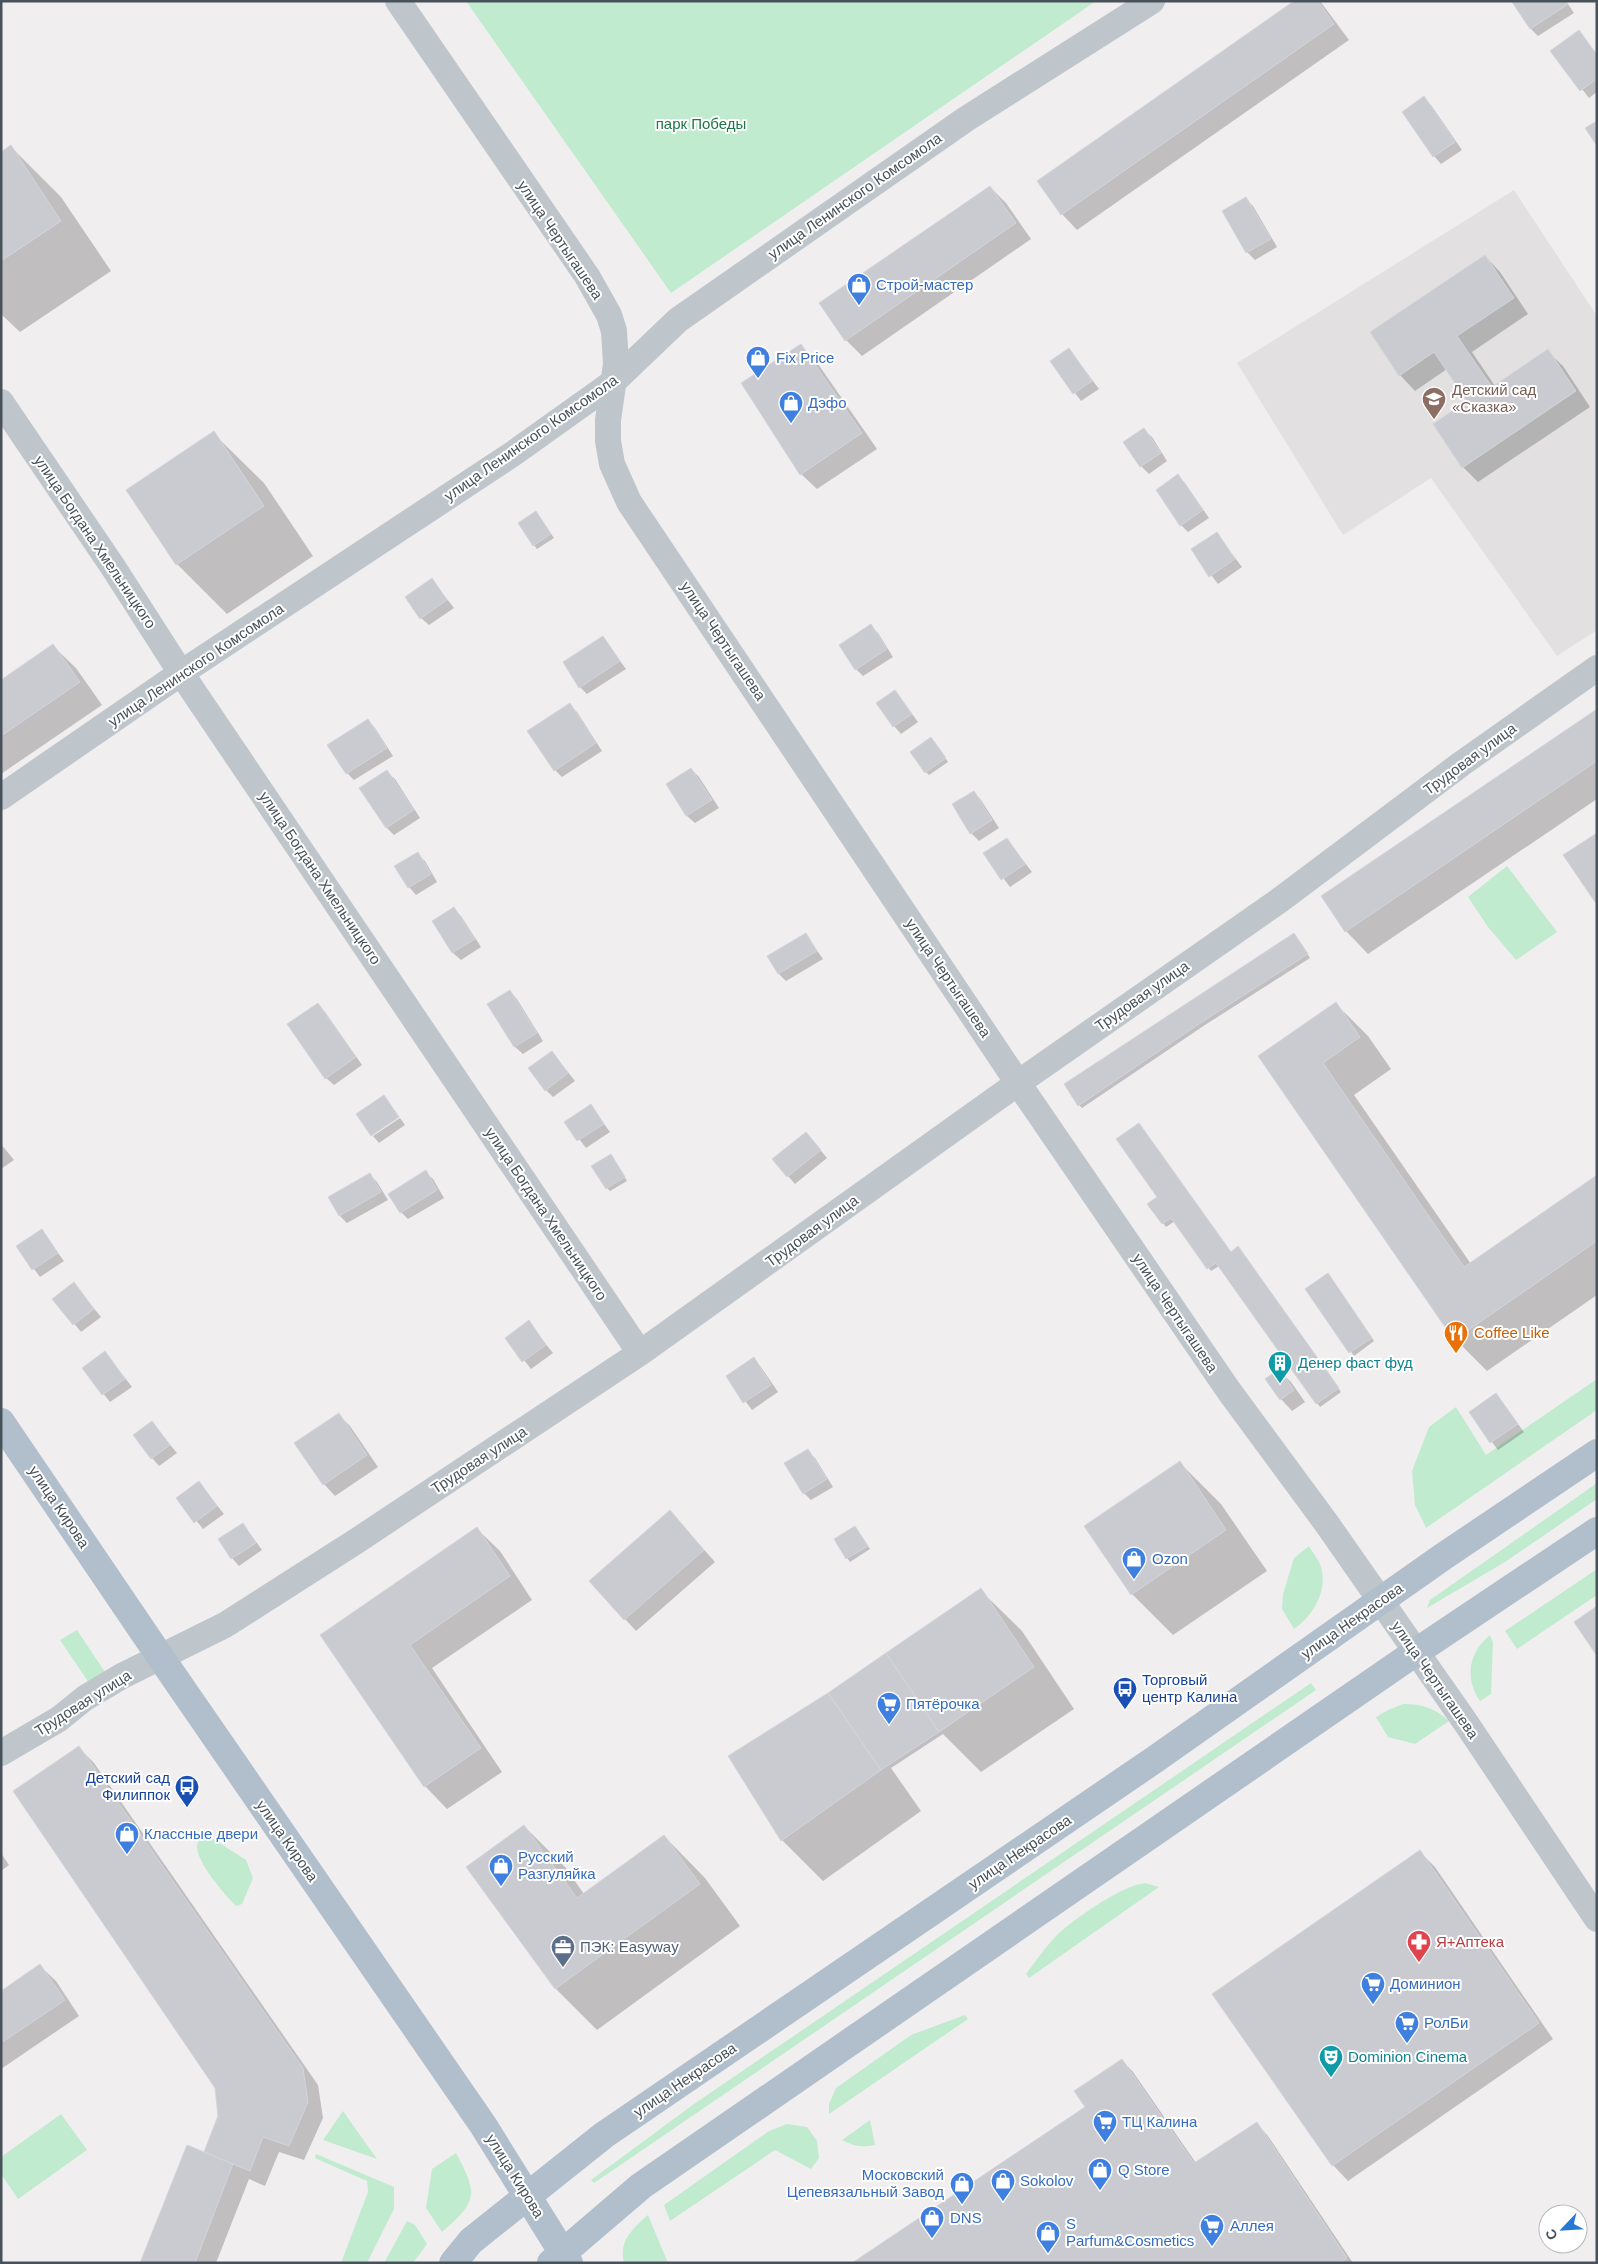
<svg xmlns="http://www.w3.org/2000/svg" width="1598" height="2264" font-family="Helvetica,sans-serif">
<style>
.education{fill:#e2e0e0}
.green{fill:#c0ebcf}
.shadow{fill:#0003}
.building{fill:#c9cbd1;stroke:#d3d5d9}
.lines{fill:none;stroke-linecap:round;stroke-linejoin:round}
.minor{stroke:#bec6cc;stroke-width:26}
.primary{stroke:#b0bfcb;stroke-width:28}
.labels{text-anchor:middle;stroke-width:4;stroke-linejoin:round;paint-order:stroke}
.park-label{font-size:15px;fill:#1e7746;stroke:#fff}
.street-label{font-size:15px;fill:#48525a;stroke:#fff}
.shop-label{font-size:15px;fill:#366cbe;stroke:#fff;text-anchor:start}
.education-label{font-size:15px;fill:#785e54;stroke:#fff;text-anchor:start}
.food-label{font-size:15px;fill:#c56008;stroke:#fff;text-anchor:start}
.culture-label{font-size:15px;fill:#0d838f;stroke:#fff;text-anchor:start}
.transit-label{font-size:15px;fill:#164399;stroke:#fff;text-anchor:start}
.health-label{font-size:15px;fill:#be3a42;stroke:#fff;text-anchor:start}
.service-label{font-size:15px;fill:#4e5e75;stroke:#fff;text-anchor:start}
</style>
<rect width="100%" height="100%" fill="#f1eeef"/>
<!-- education -->
<path class="education" d="M1514 190 1597 316V630L1557 656 1431 478 1343 535 1237 363Z"/>
<!-- green -->
<path class="green" d="M466 1H1096L671 293Z
M1507 866 1557 932 1516 960 1488 927 1468 897Z
M1597 1379V1410L1426 1528 1415 1505 1412 1471 1429 1427 1456 1407 1486 1455Z
M1597 1483V1499L1505 1562 1427 1608 1430 1600Z
M1309 1546C1313 1553 1319 1560 1321 1567 1328 1591 1313 1616 1294 1629L1282 1609 1283 1594 1294 1558Z
M1597 1569V1595L1517 1649 1505 1631Z
M77 1630 105 1672 89 1683 60 1640Z
M1490 1635 1493 1643 1491 1694 1480 1701C1464 1678 1469 1652 1490 1635Z
M1311 1683 1316 1690 594 2183 591 2180 694 2104Z
M1403 1704C1423 1704 1434 1708 1449 1721L1415 1744 1388 1737 1376 1717 1388 1710Z
M207 1835 246 1860 253 1878 242 1904 236 1906C225 1895 196 1862 197 1846 197 1843 199 1841 200 1839Z
M1145 1883 1159 1887 1029 1978 1026 1974C1036 1961 1046 1946 1058 1934 1077 1917 1121 1886 1145 1883Z
M965 2015 968 2019 829 2114V2104L836 2088 911 2035Z
M343 2111 377 2159 323 2140Z
M61 2114 87 2150 18 2199 1 2174V2157Z
M870 2120 875 2145C861 2148 854 2146 842 2140Z
M787 2124 807 2127 817 2141 819 2158 811 2169 775 2150 670 2221 664 2205 769 2131Z
M456 2153C478 2194 478 2201 442 2232L426 2208 432 2169Z
M316 2154 394 2187V2209L367 2263H341L368 2192 367 2181 315 2158Z
M648 2215 668 2263H624C618 2242 633 2228 648 2215Z
M407 2221 415 2225 427 2244 413 2263H384Z"/>
<!-- shadow -->
<path class="shadow" d="M1296 1H1320L1349 40 1077 230 1062 214 1039 181Z
M1516 1H1566L1574 13 1538 36 1531 29 1514 3Z
M1579 32 1597 54V92L1589 98 1552 51Z
M1424 98 1431 105 1462 150 1441 164 1434 156Z
M11 147 61 197 111 271 20 332 1 314V153Z
M990 187 1006 203 1031 239 862 356 846 340 821 304Z
M1246 199 1253 206 1277 247 1255 260 1247 252 1224 212Z
M1485 256 1500 272 1528 314 1472 352 1495 386 1547 351 1563 366 1590 407 1478 482 1463 467 1469 402 1447 369 1415 391 1400 375Z
M800 346 816 361 877 449 817 489 801 474Z
M1069 349 1099 389 1081 401 1052 362Z
M1144 430 1152 437 1167 461 1149 474 1141 466Z
M213 433 264 483 313 556 227 614 177 564Z
M1178 476 1185 483 1209 518 1188 532 1181 525Z
M539 516 554 538 537 549 534 545Z
M1217 534 1242 567 1218 584 1192 550Z
M432 580 454 608 429 625 421 618Z
M871 626 878 633 893 657 863 676 856 669Z
M603 638 626 669 587 694 580 687Z
M53 646 76 668 102 705 1 774V681Z
M895 691 918 722 901 734 894 726Z
M569 705 577 712 602 751 562 777 555 770Z
M1597 711V799L1368 954 1346 931Z
M368 720 375 728 393 756 354 780 347 773Z
M934 742 948 762 929 775 926 772Z
M691 769 699 777 719 808 695 823 687 816 668 784Z
M387 772 395 779 420 818 394 835 387 828 361 789Z
M974 792 981 800 999 828 979 841 971 833Z
M1007 839 1032 872 1010 887 985 854Z
M417 854 425 861 437 882 416 895 409 887Z
M454 909 461 916 481 947 461 960 453 953 434 922Z
M806 935 823 959 786 981 779 974 769 957Z
M1297 938 1310 958 1205 1025 1082 1108 1079 1105Z
M510 992 517 999 543 1041 523 1054 515 1047 489 1004Z
M318 1004 325 1012 362 1065 334 1085 326 1078Z
M1336 1004 1368 1036 1391 1069 1354 1095 1471 1264 1597 1177V1295L1487 1371 1455 1339 1259 1057Z
M552 1052 575 1081 553 1097 546 1090Z
M591 1106 610 1132 586 1148 566 1122Z
M400 1118 405 1125 379 1143 373 1136Z
M813 1141 827 1158 795 1184 788 1176Z
M1 1144 14 1160 1 1169Z
M611 1155 627 1181 610 1191 607 1188Z
M425 1172 433 1179 444 1198 408 1219 401 1212Z
M370 1175 377 1182 388 1200 347 1223 340 1216 329 1198Z
M1159 1197 1231 1253 1241 1251 1341 1392 1320 1407 1317 1403 1219 1266 1211 1271 1175 1221 1166 1227 1163 1223Z
M41 1230 64 1261 40 1277 17 1246Z
M1331 1278 1374 1341 1354 1356 1307 1289Z
M74 1284 101 1317 81 1332 54 1299Z
M528 1322 553 1353 531 1369 507 1338Z
M105 1352 132 1387 110 1402 83 1368Z
M754 1359 761 1367 778 1392 752 1410 727 1377Z
M1279 1371 1291 1382 1305 1402 1292 1411 1281 1399Z
M1496 1395 1524 1432 1498 1450 1470 1413Z
M338 1414 350 1426 378 1467 335 1496 324 1484Z
M152 1423 177 1453 159 1466 152 1458Z
M807 1450 815 1458 833 1487 811 1500 804 1493Z
M1180 1463 1221 1504 1267 1571 1173 1635 1132 1594Z
M199 1483 224 1514 203 1529 178 1498Z
M243 1524 262 1550 239 1566 232 1558Z
M681 1524 715 1562 636 1631 625 1619Z
M855 1527 870 1549 850 1562 835 1540Z
M477 1529 500 1551 532 1600 432 1668 502 1772 447 1809 425 1786 322 1635Z
M980 1590 1022 1631 1074 1709 981 1772 943 1734 891 1768 921 1811 823 1881 782 1840 829 1694Z
M79 1748 94 1763 318 2085 323 2118 304 2160 279 2152 265 2186 249 2179 216 2263H142L205 2154 219 2116 216 2088Z
M524 1826 565 1867 584 1894 664 1836 705 1878 740 1926 597 2030 556 1989 468 1867Z
M1420 1852 1435 1867 1553 2039 1348 2181 1333 2165Z
M1 1853 9 1865 1 1871Z
M40 1966 56 1981 79 2016 1 2069V1992Z
M1122 2060 1133 2072 1196 2163 1257 2124 1268 2136 1353 2263H854L1087 2107Z"/>
<!-- building -->
<path class="building" d="M1294 1H1318L1334 24 1061 215 1037 181Z
M1514 1H1565L1567 5 1530 29 1512 2Z
M1579 30 1597 55V79L1580 91 1550 51Z
M1424 96 1455 142 1433 157 1402 112Z
M1597 121V146L1585 128Z
M11 145 61 221 1 261V152Z
M990 186 1016 223 845 341 819 303Z
M1246 197 1271 239 1246 253 1222 211Z
M1485 255 1514 298 1457 336 1492 387 1548 349 1576 391 1462 468 1433 424 1467 401 1434 352 1399 376 1370 332Z
M801 344 862 433 800 475 741 383Z
M1069 348 1092 381 1073 394 1050 361Z
M1144 428 1161 453 1140 467 1123 442Z
M214 431 264 506 176 565 126 490Z
M1178 474 1203 510 1180 526 1156 490Z
M536 511 551 534 533 546 518 523Z
M1217 532 1235 559 1209 577 1191 549Z
M432 578 447 600 420 619 405 597Z
M871 624 887 649 855 670 839 645Z
M603 636 620 661 579 688 563 662Z
M53 644 80 682 1 736V680Z
M895 690 912 714 893 727 876 703Z
M570 703 596 743 554 771 527 731Z
M1597 709V761L1345 932 1321 896Z
M368 719 387 748 346 774 327 745Z
M931 737 946 758 925 773 910 752Z
M691 768 712 800 686 816 666 784Z
M387 770 414 810 386 828 359 788Z
M974 791 992 820 970 834 952 804Z
M1597 833V905L1563 855Z
M1007 838 1025 864 1001 880 983 853Z
M418 852 431 874 408 888 394 866Z
M454 907 475 939 452 953 432 921Z
M806 933 817 951 778 974 767 956Z
M1294 933 1308 954 1202 1022 1078 1106 1064 1084Z
M510 990 537 1033 514 1047 487 1004Z
M1336 1002 1360 1037 1323 1063 1464 1267 1597 1175V1241L1454 1340 1258 1056Z
M318 1003 356 1057 325 1079 287 1024Z
M552 1051 568 1073 545 1091 528 1068Z
M384 1095 399 1117 371 1136 356 1114Z
M591 1104 604 1124 577 1141 564 1122Z
M1139 1123 1231 1252 1238 1246 1339 1388 1316 1404 1216 1263 1207 1269 1171 1218 1162 1224 1147 1204 1157 1197 1116 1139Z
M806 1132 821 1150 787 1177 772 1159Z
M611 1154 625 1177 606 1189 591 1166Z
M426 1170 437 1190 400 1213 388 1194Z
M370 1173 381 1192 339 1216 328 1197Z
M42 1229 58 1253 32 1270 16 1246Z
M1328 1273 1372 1338 1349 1353 1305 1289Z
M74 1282 94 1309 73 1325 52 1299Z
M529 1320 546 1345 522 1362 505 1338Z
M105 1351 125 1379 102 1395 82 1368Z
M754 1357 771 1385 743 1403 726 1376Z
M1279 1369 1294 1390 1280 1400 1265 1379Z
M1496 1393 1518 1424 1490 1443 1469 1412Z
M339 1413 367 1455 323 1485 294 1443Z
M152 1421 170 1445 151 1459 133 1435Z
M808 1449 827 1479 803 1494 784 1463Z
M1180 1461 1226 1530 1131 1595 1084 1526Z
M199 1481 217 1506 194 1523 176 1498Z
M670 1510 704 1550 624 1620 589 1581Z
M243 1523 256 1543 231 1559 218 1539Z
M855 1526 868 1546 846 1559 834 1539Z
M477 1527 510 1576 410 1645 481 1748 424 1787 320 1635Z
M981 1588 1034 1667 939 1732 886 1653Z
M1597 1606V1656L1574 1622Z
M886 1653 939 1732 881 1770 828 1693Z
M828 1693 881 1770 781 1841 728 1756Z
M79 1746 303 2068 308 2102 289 2146 263 2137 250 2171 204 2152 218 2116 215 2088 13 1791Z
M524 1825 577 1898 664 1835 700 1884 555 1989 466 1867Z
M1420 1850 1539 2023 1332 2166 1212 1994Z
M40 1964 65 2000 1 2043V1991Z
M1122 2059 1194 2163 1257 2122 1347 2258 1340 2263H852L1085 2107 1074 2091Z
M187 2145 233 2164 195 2263H140Z"/>
<g class="lines">
<!-- minor -->
<path class="minor" d="M398 1 587 276 609 315 614 331 616 364 608 420V441L612 464 629 502 1018 1083 1229 1391 1327 1524 1466 1723 1597 1919
M1 402 113 567 181 673 640 1353
M1 797 181 673 514 453 612 383 678 320 966 119 1152 1
M1 1753 59 1719 85 1698 122 1676 225 1625 355 1542 640 1353 1018 1083 1280 900 1461 764 1597 668"/>
<!-- primary -->
<path class="primary" d="M1 1422 161 1658 483 2125 569 2263
M453 2263 471 2241 604 2135 1154 1760 1444 1556 1597 1453
M551 2263 641 2186 1416 1652 1597 1531"/>
</g>
<!-- icons -->
<defs>
<symbol id="shop-pin" viewBox="-11 -11 22 30"><path d="M0 17L-7.5 6A9.5 9.5 0 1 1 7.5 6Z" fill="#3f7fe0" stroke="#fff"/><path d="M-5-2.5h2.3a2.7 3.5 0 0 1 5.4 0H5L5.5 6h-11ZM-1.5-2.5h3a1.5 2.3 0 0 0-3 0Z" fill="#fff"/></symbol>
<symbol id="school-pin" viewBox="-11 -11 22 30"><path d="M0 17L-7.5 6A9.5 9.5 0 1 1 7.5 6Z" fill="#8d6e63" stroke="#fff"/><path d="M0-5L7-2L0 1L-7-2ZM-4 1L0 2.5L4 1V4Q0 6-4 4Z" fill="#fff"/></symbol>
<symbol id="restaurant-pin" viewBox="-11 -11 22 30"><path d="M0 17L-7.5 6A9.5 9.5 0 1 1 7.5 6Z" fill="#e8710a" stroke="#fff"/><path d="M-5-6h1v4h1v-4h1v4h1v-4h1v5L-1.5 .5V6h-2V.5L-5-1ZM5-6V6H3V1.5H1.5Q1.5-4 5-6Z" fill="#fff"/></symbol>
<symbol id="building-pin" viewBox="-11 -11 22 30"><path d="M0 17L-7.5 6A9.5 9.5 0 1 1 7.5 6Z" fill="#0f9aa8" stroke="#fff"/><path d="M-4-6H4V6H1V3H-1V6H-4ZM-2.5-4.3h1.7v1.8h-1.7ZM.8-4.3h1.7v1.8H.8ZM-2.5-1h1.7V.8h-1.7ZM.8-1h1.7V.8H.8Z" fill="#fff"/></symbol>
<symbol id="bus-pin" viewBox="-11 -11 22 30"><path d="M0 17L-7.5 6A9.5 9.5 0 1 1 7.5 6Z" fill="#1a4fb4" stroke="#fff"/><path d="M-5-6H5V4H4V6H2V4H-2V6H-4V4H-5ZM-3.5-4V0h7V-4ZM-3.5 1.2v1.5H-2V1.2ZM2 1.2v1.5H3.5V1.2Z" fill="#fff"/></symbol>
<symbol id="supermarket-pin" viewBox="-11 -11 22 30"><path d="M0 17L-7.5 6A9.5 9.5 0 1 1 7.5 6Z" fill="#3f7fe0" stroke="#fff"/><path d="M-6-5.5h2.5l.6 2H6L4.5 2H-2.5L-4.4-4H-6ZM-1.5 3.2a1.3 1.3 0 1 0 .1 0ZM3 3.2a1.3 1.3 0 1 0 .1 0Z" fill="#fff"/></symbol>
<symbol id="pharmacy-pin" viewBox="-11 -11 22 30"><path d="M0 17L-7.5 6A9.5 9.5 0 1 1 7.5 6Z" fill="#e0444e" stroke="#fff"/><path d="M-2-6h4v4h4v4h-4v4h-4v-4h-4v-4h4Z" fill="#fff"/></symbol>
<symbol id="office-pin" viewBox="-11 -11 22 30"><path d="M0 17L-7.5 6A9.5 9.5 0 1 1 7.5 6Z" fill="#5c6f8a" stroke="#fff"/><path d="M-6-3h4V-5.5h4V-3h4V5H-6ZM-1-4.5V-3h2v-1.5ZM-6 0V1H6V0Z" fill="#fff"/></symbol>
<symbol id="theatre-pin" viewBox="-11 -11 22 30"><path d="M0 17L-7.5 6A9.5 9.5 0 1 1 7.5 6Z" fill="#0f9aa8" stroke="#fff"/><path d="M-5-5.5Q0-4 5-5.5V0Q5 5 0 6Q-5 5-5 0ZM-3.3-2.5H-1v1.5H-3.3ZM1-2.5H3.3v1.5H1ZM-2.8 1Q0 5.5 2.8 1Z" fill="#fff"/></symbol>
</defs>
<g fill-rule="evenodd">
<use href="#shop-pin" x="845" y="271" width="28" height="38"/>
<use href="#shop-pin" x="744" y="344" width="28" height="38"/>
<use href="#school-pin" x="1420" y="385" width="28" height="38"/>
<use href="#shop-pin" x="777" y="389" width="28" height="38"/>
<use href="#restaurant-pin" x="1442" y="1319" width="28" height="38"/>
<use href="#building-pin" x="1266" y="1349" width="28" height="38"/>
<use href="#shop-pin" x="1120" y="1545" width="28" height="38"/>
<use href="#bus-pin" x="1111" y="1675" width="28" height="38"/>
<use href="#supermarket-pin" x="875" y="1690" width="28" height="38"/>
<use href="#bus-pin" x="173" y="1773" width="28" height="38"/>
<use href="#shop-pin" x="113" y="1820" width="28" height="38"/>
<use href="#shop-pin" x="487" y="1852" width="28" height="38"/>
<use href="#pharmacy-pin" x="1405" y="1928" width="28" height="38"/>
<use href="#office-pin" x="549" y="1933" width="28" height="38"/>
<use href="#supermarket-pin" x="1359" y="1970" width="28" height="38"/>
<use href="#supermarket-pin" x="1393" y="2009" width="28" height="38"/>
<use href="#theatre-pin" x="1317" y="2043" width="28" height="38"/>
<use href="#supermarket-pin" x="1091" y="2108" width="28" height="38"/>
<use href="#shop-pin" x="1086" y="2156" width="28" height="38"/>
<use href="#shop-pin" x="989" y="2167" width="28" height="38"/>
<use href="#shop-pin" x="948" y="2170" width="28" height="38"/>
<use href="#shop-pin" x="918" y="2204" width="28" height="38"/>
<use href="#supermarket-pin" x="1198" y="2212" width="28" height="38"/>
<use href="#shop-pin" x="1034" y="2219" width="28" height="38"/>
</g>
<g class="labels">
<!-- park labels -->
<g class="park-label">
<text x="701" y="129">парк Победы</text>
</g>
<!-- street labels -->
<g class="street-label">
<text transform="translate(855 196) rotate(-35)" y="5">улица Ленинского Комсомола</text>
<text transform="translate(560 240) rotate(56)" y="5">улица Чертыгашева</text>
<text transform="translate(531 438) rotate(-35)" y="5">улица Ленинского Комсомола</text>
<text transform="translate(95 542) rotate(56)" y="5">улица Богдана Хмельницкого</text>
<text transform="translate(723 641) rotate(56)" y="5">улица Чертыгашева</text>
<text transform="translate(196 665) rotate(-34)" y="5">улица Ленинского Комсомола</text>
<text transform="translate(1470 759) rotate(-36)" y="5">Трудовая улица</text>
<text transform="translate(320 878) rotate(56)" y="5">улица Богдана Хмельницкого</text>
<text transform="translate(948 978) rotate(56)" y="5">улица Чертыгашева</text>
<text transform="translate(1142 996) rotate(-35)" y="5">Трудовая улица</text>
<text transform="translate(546 1214) rotate(56)" y="5">улица Богдана Хмельницкого</text>
<text transform="translate(812 1231) rotate(-36)" y="5">Трудовая улица</text>
<text transform="translate(1175 1313) rotate(56)" y="5">улица Чертыгашева</text>
<text transform="translate(479 1460) rotate(-33)" y="5">Трудовая улица</text>
<text transform="translate(59 1507) rotate(56)" y="5">улица Кирова</text>
<text transform="translate(1352 1621) rotate(-35)" y="5">улица Некрасова</text>
<text transform="translate(1435 1680) rotate(55)" y="5">улица Чертыгашева</text>
<text transform="translate(83 1703) rotate(-32)" y="5">Трудовая улица</text>
<text transform="translate(287 1841) rotate(55)" y="5">улица Кирова</text>
<text transform="translate(1020 1852) rotate(-34)" y="5">улица Некрасова</text>
<text transform="translate(685 2080) rotate(-34)" y="5">улица Некрасова</text>
<text transform="translate(515 2176) rotate(58)" y="5">улица Кирова</text>
</g>
<!-- shop labels -->
<g class="shop-label">
<text x="876" y="290">Строй-мастер</text>
<text x="776" y="363">Fix Price</text>
<text x="808" y="408">Дэфо</text>
<text x="1152" y="1564">Ozon</text>
<text x="906" y="1709">Пятёрочка</text>
<text x="144" y="1839">Классные двери</text>
<text x="518" y="1862">Русский<tspan x="518" dy="17">Разгуляйка</tspan></text>
<text x="1390" y="1989">Доминион</text>
<text x="1424" y="2028">РолБи</text>
<text x="1122" y="2127">ТЦ Калина</text>
<text x="1118" y="2175">Q Store</text>
<text x="944" y="2180" text-anchor="end">Московский<tspan x="944" dy="17">Цепевязальный Завод</tspan></text>
<text x="1020" y="2186">Sokolov</text>
<text x="950" y="2223">DNS</text>
<text x="1066" y="2229">S<tspan x="1066" dy="17">Parfum&amp;Cosmetics</tspan></text>
<text x="1230" y="2231">Аллея</text>
</g>
<!-- education labels -->
<g class="education-label">
<text x="1452" y="395">Детский сад<tspan x="1452" dy="17">«Сказка»</tspan></text>
</g>
<!-- food labels -->
<g class="food-label">
<text x="1474" y="1338">Coffee Like</text>
</g>
<!-- culture labels -->
<g class="culture-label">
<text x="1298" y="1368">Денер фаст фуд</text>
<text x="1348" y="2062">Dominion Cinema</text>
</g>
<!-- transit labels -->
<g class="transit-label">
<text x="1142" y="1685">Торговый<tspan x="1142" dy="17">центр Калина</tspan></text>
<text x="170" y="1783" text-anchor="end">Детский сад<tspan x="170" dy="17">Филиппок</tspan></text>
</g>
<!-- health labels -->
<g class="health-label">
<text x="1436" y="1947">Я+Аптека</text>
</g>
<!-- service labels -->
<g class="service-label">
<text x="580" y="1952">ПЭК: Easyway</text>
</g>
</g>
<!-- border -->
<rect width="1598" height="2264" fill="none" stroke="#48525a" stroke-width="5"/>
<!-- north arrow -->
<g transform="translate(1563 2229) rotate(245)"><circle r="24" fill="#ffffff" stroke="#b6babd"/>
<path d="M0-4L9 19L0 12L-9 19Z" fill="#2679d3"/>
<text y="-8" font-size="14" font-weight="bold" text-anchor="middle" fill="#48525a">С</text>
</g>
</svg>
